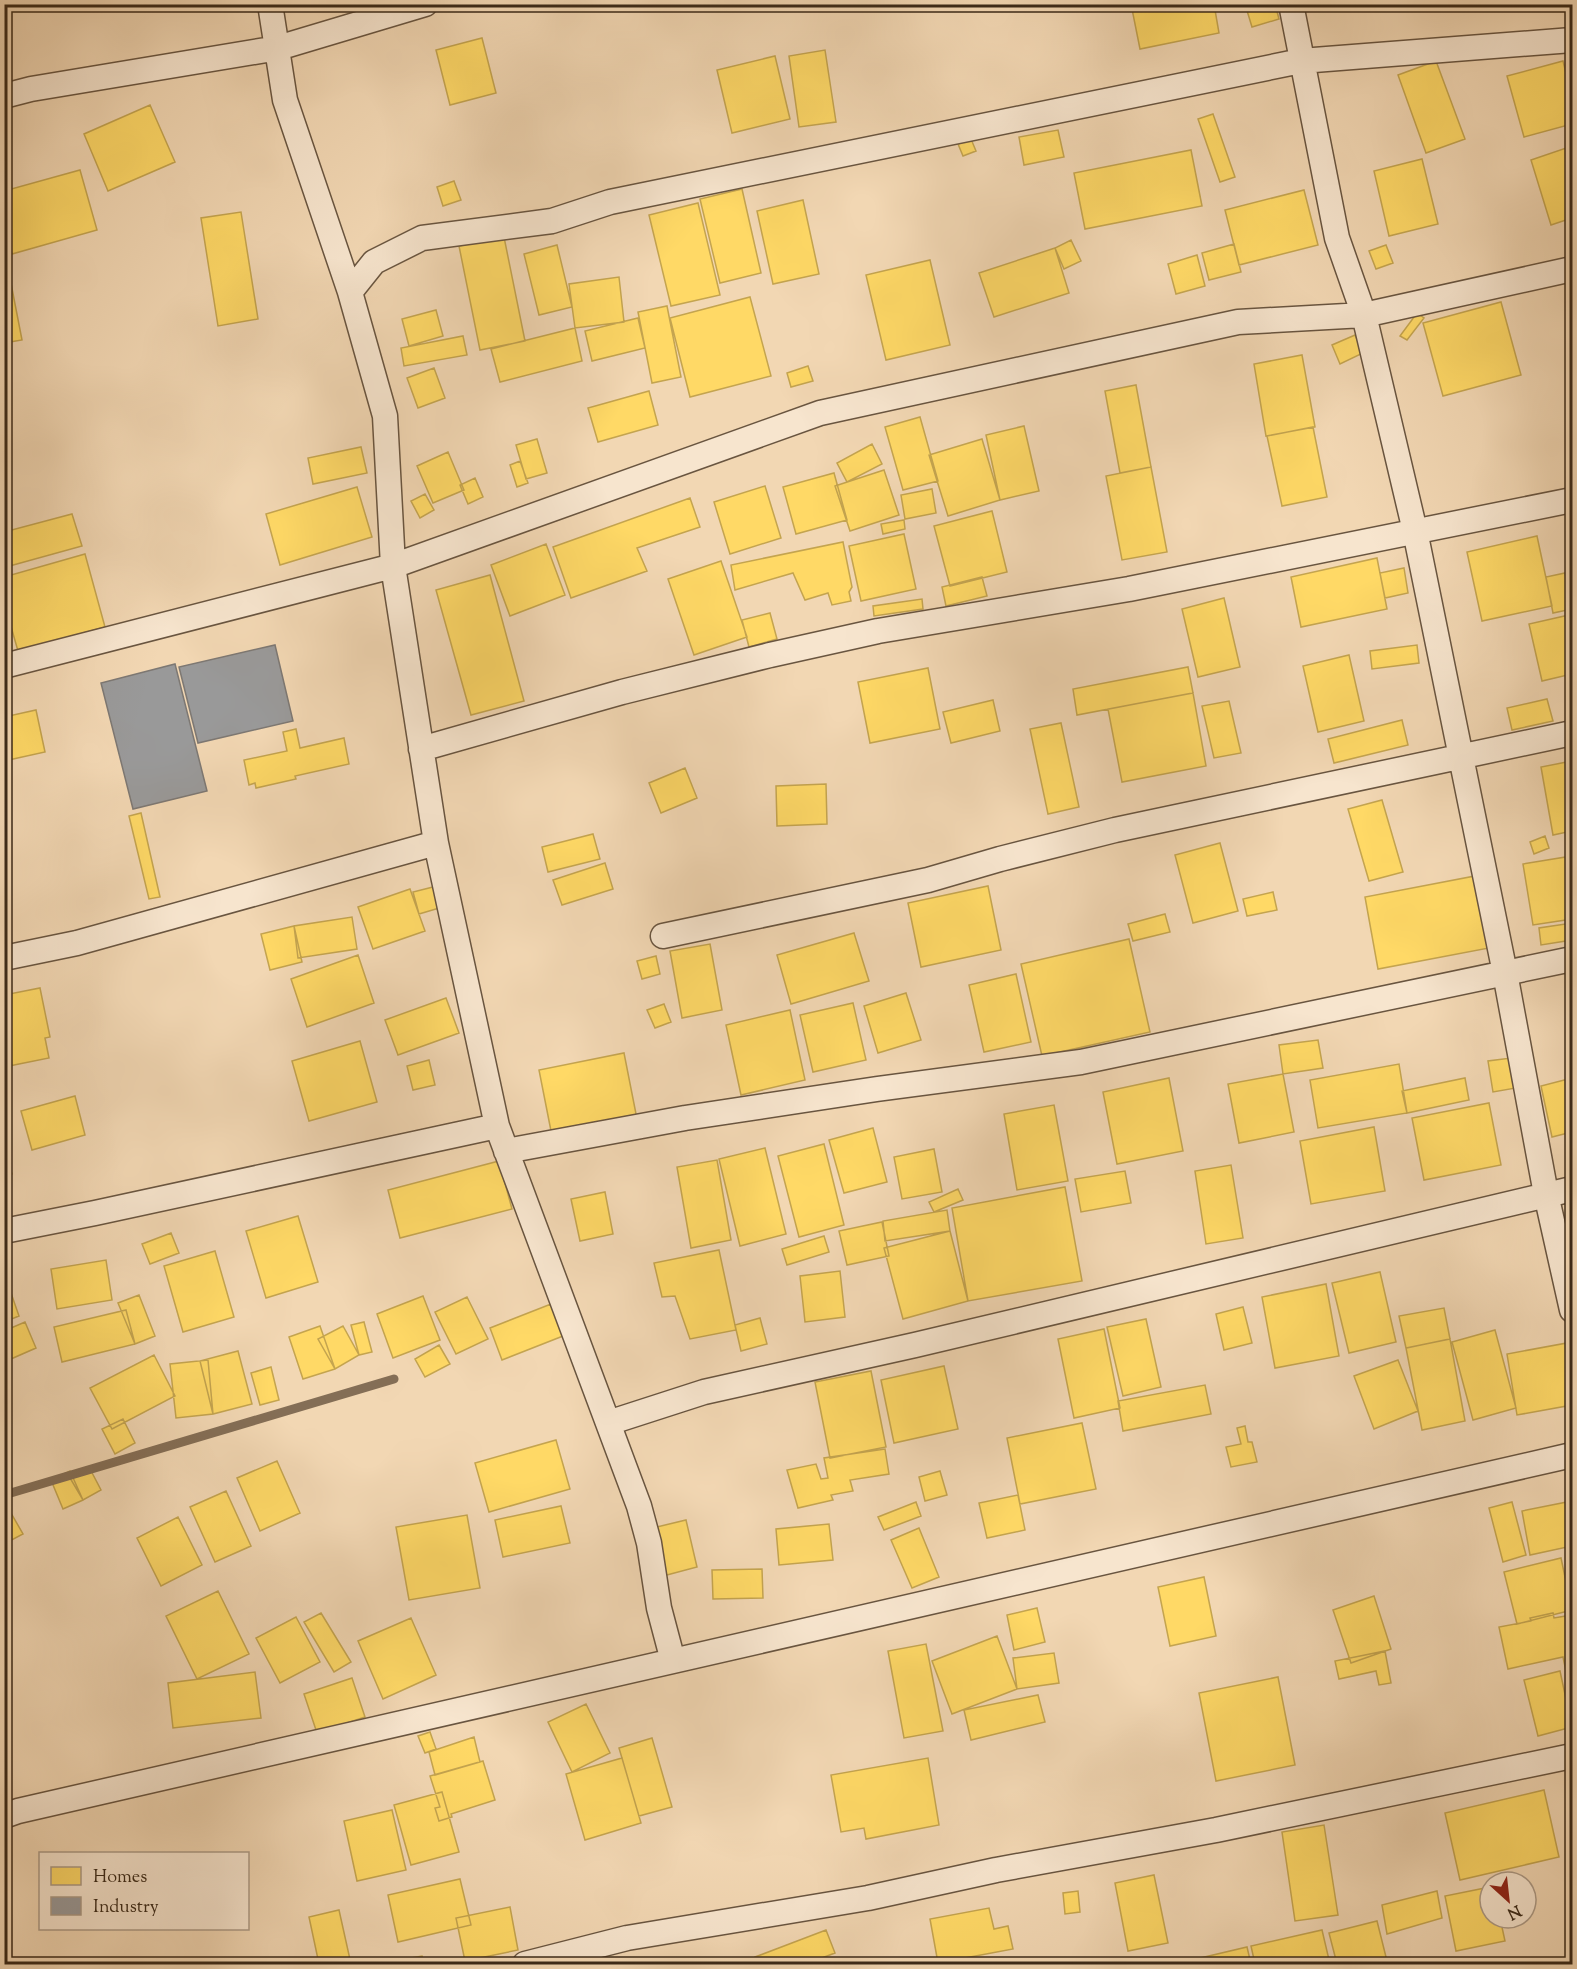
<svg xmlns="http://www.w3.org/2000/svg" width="1577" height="1969" font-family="'Sorts Mill Goudy',serif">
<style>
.homes{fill:#ffd966;stroke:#c4a44f;stroke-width:1.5}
.industry{fill:#999;stroke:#7d7873;stroke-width:1.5}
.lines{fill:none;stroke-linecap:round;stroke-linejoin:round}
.stream{stroke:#846e56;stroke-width:9}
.street-casing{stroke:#695540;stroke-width:27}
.street{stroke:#f7e5ce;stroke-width:24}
</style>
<rect width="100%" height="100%" fill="#f2d7b3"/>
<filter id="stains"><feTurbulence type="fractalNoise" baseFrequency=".00333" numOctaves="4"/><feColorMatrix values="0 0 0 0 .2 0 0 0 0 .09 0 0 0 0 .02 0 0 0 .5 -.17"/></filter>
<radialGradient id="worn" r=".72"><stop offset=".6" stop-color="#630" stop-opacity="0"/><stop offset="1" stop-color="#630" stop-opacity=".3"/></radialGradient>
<!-- homes -->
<path class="homes" d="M1131 4H1214L1219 33 1140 49Z
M1245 4H1275L1279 19 1252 27Z
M482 38 496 93 450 105 436 50Z
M825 50 836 122 799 127 789 56Z
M775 56 790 119 732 133 717 70Z
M1436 61 1465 139 1426 153 1398 75Z
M1563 61 1572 97V124L1524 137 1507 76Z
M150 105 175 162 108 191 84 134Z
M1213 114 1235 177 1220 182 1198 119Z
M1058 130 1064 157 1024 165 1019 137Z
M971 139 976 151 963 156 958 144Z
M1572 146V218L1551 225 1531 160Z
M1191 150 1202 206 1085 229 1074 173Z
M1422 159 1438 224 1389 236 1374 171Z
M80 170 97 230 12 254 4 227V191Z
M454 181 461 200 443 206 437 187Z
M742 189 761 273 720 283 700 199Z
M1304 190 1318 245 1239 265 1225 210Z
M803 200 819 274 773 284 757 211Z
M698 203 720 295 671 306 649 215Z
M241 212 258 319 218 326 201 218Z
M504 237 525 341 480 350 459 246Z
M1071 240 1081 261 1064 269 1055 248Z
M1234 244 1241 272 1209 280 1202 253Z
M557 245 572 307 539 315 524 254Z
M1386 245 1393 263 1376 269 1369 251Z
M1055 248 1069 293 994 317 979 273Z
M1197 255 1205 286 1176 294 1168 264Z
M930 260 950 345 886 360 866 275Z
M4 273H9L22 340 4 343Z
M619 277 624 322 575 328 569 284Z
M750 297 771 376 690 397 670 318Z
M1501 302 1521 375 1443 396 1423 323Z
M667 306 681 377 652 383 638 312Z
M436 310 443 336 409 346 402 319Z
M1417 313 1424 318 1407 340 1400 336Z
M638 318 645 348 592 361 585 331Z
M575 328 582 361 500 382 491 349Z
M1355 335 1363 353 1340 364 1332 345Z
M463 336 467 355 404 366 401 348Z
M1302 355 1315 427 1266 436 1254 364Z
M808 366 813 381 791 387 787 373Z
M434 368 445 398 418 408 407 378Z
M1136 385 1151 467 1120 473 1105 391Z
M649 391 658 425 598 442 588 408Z
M920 417 938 481 903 490 885 427Z
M1024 426 1039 491 1000 500 986 435Z
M1313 427 1327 497 1282 506 1267 436Z
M537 439 547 473 526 479 516 445Z
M982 439 1000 500 948 516 929 455Z
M872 444 882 464 847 482 837 463Z
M361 447 367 473 313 484 308 458Z
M448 452 464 490 433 503 417 466Z
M520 461 528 483 517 487 510 465Z
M1151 467 1167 552 1122 560 1106 476Z
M884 470 899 515 850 531 835 486Z
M834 473 847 520 796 534 783 487Z
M475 478 483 497 468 504 460 485Z
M765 486 781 538 730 554 714 502Z
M357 487 372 537 280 565 266 514Z
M932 489 936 513 905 519 901 495Z
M425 494 434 510 420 518 411 501Z
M690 498 700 527 637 548 647 571 571 598 553 547Z
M992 511 1007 572 950 586 934 526Z
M72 514 82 546 6 567 4 532Z
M904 520 905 529 883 534 881 524Z
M904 534 916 589 861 601 849 546Z
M1537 536 1552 606 1482 621 1467 552Z
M843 542 852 587 849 592 851 601 832 605 828 593 805 600 793 573 735 590 731 565Z
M546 544 565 595 510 616 491 565Z
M85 554 105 627 18 651 4 602V577Z
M1377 558 1387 609 1301 627 1291 577Z
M721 561 747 637 694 655 668 579Z
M1404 568 1408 593 1385 598 1380 573Z
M1565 573 1572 609 1553 613 1546 577Z
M490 575 524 701 471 715 436 590Z
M982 577 987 596 946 606 942 587Z
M1224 598 1240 667 1198 677 1182 609Z
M922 599 923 609 874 616 873 606Z
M770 613 777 639 749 647 742 620Z
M1569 615 1572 631V674L1542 681 1529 624Z
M1417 645 1419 663 1372 669 1370 651Z
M1349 655 1364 721 1318 732 1303 666Z
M1188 667 1193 693 1077 715 1073 689Z
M928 668 940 729 870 743 858 682Z
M1193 693 1206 766 1122 782 1108 709Z
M1547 699 1553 721 1512 730 1507 708Z
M993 700 1000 731 951 743 943 712Z
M1229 701 1241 753 1214 758 1202 706Z
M36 710 45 752 4 761V717Z
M1402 720 1408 745 1334 763 1328 739Z
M1061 723 1079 807 1048 814 1030 729Z
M296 729 300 748 344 738 349 764 295 776 296 779 256 788 255 783 249 785 244 760 287 751 283 732Z
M1572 761V831L1553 835 1541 767Z
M685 768 697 798 661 813 649 783Z
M826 784 827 824 777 826 776 786Z
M1382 800 1403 872 1369 881 1348 809Z
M141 813 160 897 149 899 129 816Z
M593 834 600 859 548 872 542 847Z
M1545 836 1549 848 1534 854 1530 842Z
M1220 843 1238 911 1193 923 1175 855Z
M1572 856V919L1533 925 1523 864Z
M605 863 613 889 562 905 553 880Z
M1475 876 1489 948 1378 969 1365 897Z
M441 885 446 906 419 914 413 892Z
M988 886 1001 950 921 967 908 903Z
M410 889 425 931 373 949 358 907Z
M1273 892 1277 910 1247 916 1243 899Z
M1165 914 1170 932 1133 941 1128 924Z
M352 917 357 949 298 958 294 926Z
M1572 923V940L1541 945 1539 928Z
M294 926 302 962 270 970 261 934Z
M854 933 869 981 791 1004 777 955Z
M1129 939 1150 1032 1042 1056 1021 964Z
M710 944 722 1010 682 1018 670 951Z
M358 955 374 1003 307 1027 291 979Z
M656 956 660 974 642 979 637 961Z
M1016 974 1031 1042 984 1052 969 985Z
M40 988 50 1037 45 1038 49 1058 4 1067V995Z
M906 993 921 1040 878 1053 864 1006Z
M446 998 459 1033 398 1055 385 1020Z
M853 1003 866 1060 813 1072 800 1015Z
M664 1004 671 1022 655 1028 647 1010Z
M790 1010 805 1080 741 1095 726 1025Z
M1318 1040 1323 1068 1283 1074 1279 1045Z
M360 1041 377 1102 309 1121 292 1061Z
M624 1053 637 1119 552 1136 539 1070Z
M1511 1058 1516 1088 1493 1092 1488 1061Z
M429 1060 435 1085 413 1090 407 1066Z
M1399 1064 1407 1113 1318 1128 1310 1080Z
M1283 1074 1294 1132 1239 1143 1228 1084Z
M1169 1078 1183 1151 1117 1164 1103 1092Z
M1465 1078 1469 1100 1407 1113 1402 1091Z
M1572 1078V1132L1552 1137 1541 1086Z
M75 1096 85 1135 32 1150 21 1111Z
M1489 1103 1501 1165 1424 1180 1412 1118Z
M1054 1105 1068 1181 1017 1190 1004 1114Z
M1374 1127 1385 1191 1311 1204 1300 1141Z
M873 1128 887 1182 844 1193 829 1140Z
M824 1144 844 1225 799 1237 778 1156Z
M4 1147 12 1174 4 1176Z
M765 1148 786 1234 740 1246 719 1159Z
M934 1149 942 1192 902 1199 894 1157Z
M717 1160 731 1240 691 1248 677 1167Z
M499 1161 512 1209 400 1238 388 1190Z
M1231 1165 1243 1238 1206 1244 1195 1171Z
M1125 1171 1131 1203 1081 1212 1075 1179Z
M1065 1187 1082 1281 968 1301 952 1208Z
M958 1189 963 1200 934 1212 929 1202Z
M605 1192 613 1234 580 1241 571 1199Z
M947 1210 950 1231 885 1241 883 1221Z
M298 1216 318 1282 266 1298 246 1231Z
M882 1222 889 1256 847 1265 839 1231Z
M950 1231 968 1301 903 1319 884 1248Z
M171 1233 179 1253 150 1264 142 1244Z
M824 1236 829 1252 787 1265 782 1249Z
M719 1250 736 1330 690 1339 675 1296 662 1297 654 1263Z
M215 1251 234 1317 183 1332 164 1266Z
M106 1260 112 1300 57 1309 51 1269Z
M840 1271 845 1317 805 1322 800 1276Z
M1380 1272 1396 1342 1349 1353 1332 1283Z
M1326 1284 1339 1356 1275 1368 1262 1297Z
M11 1293 19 1316 4 1322V1295Z
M139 1295 155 1336 135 1344 118 1303Z
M423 1296 440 1340 393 1358 377 1314Z
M467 1297 488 1339 456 1354 435 1312Z
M551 1304 563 1336 502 1360 490 1328Z
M1243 1307 1252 1343 1224 1350 1216 1314Z
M1444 1308 1450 1339 1406 1348 1399 1316Z
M126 1310 135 1344 62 1362 54 1327Z
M760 1318 767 1344 741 1351 735 1325Z
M1146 1319 1161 1387 1123 1396 1107 1327Z
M25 1322 36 1348 4 1362V1331Z
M364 1322 372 1352 359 1355 351 1325Z
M320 1326 335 1369 303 1379 289 1337Z
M343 1326 359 1355 335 1369 318 1339Z
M1104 1329 1120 1408 1074 1418 1058 1339Z
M1495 1330 1516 1408 1473 1420 1452 1342Z
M1450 1339 1465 1421 1422 1430 1406 1348Z
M1567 1343 1572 1378V1405L1517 1415 1507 1354Z
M439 1345 450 1364 425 1377 415 1359Z
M238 1351 252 1404 213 1414 200 1361Z
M154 1355 175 1396 112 1429 90 1388Z
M208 1360 213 1414 176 1418 170 1364Z
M1398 1360 1418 1411 1374 1429 1354 1376Z
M944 1366 958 1429 894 1443 881 1380Z
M271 1367 279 1400 260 1405 251 1373Z
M871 1371 886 1447 830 1458 815 1382Z
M1205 1385 1211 1414 1123 1431 1118 1401Z
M123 1419 135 1443 115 1454 102 1429Z
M1082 1423 1096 1489 1020 1504 1007 1438Z
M1245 1426 1248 1442H1252L1257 1462 1231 1467 1226 1447 1241 1444 1237 1428Z
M556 1440 570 1489 489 1512 475 1463Z
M885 1449 889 1474 850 1480 853 1491 831 1495 833 1500 798 1508 787 1470 816 1464 821 1479 828 1478 824 1458Z
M277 1461 300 1513 260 1531 237 1478Z
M89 1467 101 1490 83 1500 70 1478Z
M70 1471 83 1500 63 1509 51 1480Z
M940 1471 947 1495 925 1501 919 1477Z
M226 1491 251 1546 215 1562 190 1507Z
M1018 1495 1025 1530 987 1538 979 1503Z
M1572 1501V1546L1530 1555 1522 1511Z
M916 1502 921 1516 884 1530 878 1517Z
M1512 1502 1526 1555 1503 1562 1489 1508Z
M7 1506 23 1534 4 1544V1508Z
M561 1506 570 1543 503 1557 495 1520Z
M467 1515 480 1588 409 1600 396 1527Z
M178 1517 202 1565 161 1586 137 1538Z
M686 1520 697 1567 648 1580 636 1532Z
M829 1524 833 1560 779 1565 776 1529Z
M919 1528 939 1577 912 1588 891 1540Z
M1561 1558 1572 1610 1517 1624 1504 1572Z
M762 1569 763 1598 713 1599 712 1570Z
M1204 1577 1216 1636 1170 1646 1158 1587Z
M218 1591 249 1654 197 1679 166 1616Z
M1374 1596 1391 1649 1351 1663 1333 1610Z
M1037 1608 1045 1642 1014 1650 1007 1615Z
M321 1613 351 1662 334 1672 304 1622Z
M1553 1613 1554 1618 1572 1615V1680L1568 1681 1563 1657 1508 1669 1499 1627 1531 1621 1530 1618Z
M296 1617 320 1662 280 1683 256 1638Z
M411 1618 436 1675 383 1699 358 1641Z
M997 1636 1017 1689 952 1714 932 1661Z
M926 1644 943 1731 904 1738 888 1651Z
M1385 1651 1391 1683 1379 1685 1376 1671 1339 1679 1335 1661Z
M1054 1653 1059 1683 1017 1689 1013 1658Z
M1560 1671 1572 1727 1538 1736 1524 1680Z
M255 1672 261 1718 173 1728 168 1683Z
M1278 1677 1295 1765 1216 1781 1199 1693Z
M352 1678 365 1717 317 1733 304 1694Z
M1038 1695 1045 1722 971 1740 964 1710Z
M586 1704 610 1753 572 1772 548 1722Z
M430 1732 436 1749 425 1753 418 1736Z
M474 1737 480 1762 435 1775 429 1752Z
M652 1738 672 1807 639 1816 619 1748Z
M622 1758 641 1823 585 1840 566 1774Z
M928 1758 939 1825 866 1839 864 1828 841 1832 831 1775Z
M483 1761 495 1800 451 1814 452 1817 439 1821 435 1808 440 1807 430 1776Z
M1544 1790 1559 1857 1460 1880 1445 1813Z
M442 1792 459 1852 411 1865 394 1805Z
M392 1810 406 1870 357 1881 344 1821Z
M1324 1825 1338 1915 1295 1921 1282 1832Z
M1154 1875 1168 1943 1128 1951 1115 1883Z
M460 1879 471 1925 398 1942 388 1895Z
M1490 1887V1918H1500L1505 1941 1456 1951 1445 1896Z
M1078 1891 1080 1912 1065 1914 1063 1893Z
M1437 1891 1442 1918 1387 1934 1382 1905Z
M510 1907 518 1950 465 1961 456 1918Z
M989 1908 994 1929 1008 1926 1013 1949 938 1963 930 1919Z
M339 1910 351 1964H319L309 1917Z
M1377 1921 1387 1961 1375 1964H1337L1329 1933Z
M826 1930 835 1953 806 1964H757L755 1957Z
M1322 1930 1330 1964H1255L1251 1946Z
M1247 1947 1251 1964H1175Z
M422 1956 424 1964H376Z"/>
<!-- industry -->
<path class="industry" d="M275 645 293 721 198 743 179 667Z
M175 664 207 791 133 809 101 683Z"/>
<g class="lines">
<!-- stream -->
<path class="stream" d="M4 1495 394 1379"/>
<defs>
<path id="street" d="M270 4 285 100 350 292 385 416 393 566 436 843 497 1126 639 1506 649 1543 659 1608 673 1661
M1291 4 1337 238 1364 315 1415 531 1505 973 1546 1194 1572 1310
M4 96 31 89 278 48 425 4
M350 292 374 262 422 238 552 221 610 202 1301 61 1572 40
M4 666 393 566 820 413 1238 322 1364 315 1572 269
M421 749 622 692 770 655 878 631 1129 589 1572 500
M663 936 928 880 1000 859 1115 830 1572 733
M4 958 77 943 436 843
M506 1151 685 1118 877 1089 1081 1062 1572 959
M4 1231 95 1213 497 1126
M608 1423 704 1392 915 1345 1572 1189
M4 1816 18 1811 1572 1455
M525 1964 627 1938 868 1898 996 1870 1216 1830 1572 1756"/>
</defs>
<!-- street casing -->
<use href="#street" class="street-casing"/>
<!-- street -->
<use href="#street" class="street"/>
</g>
<!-- margin -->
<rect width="1577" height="1969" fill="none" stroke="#f2d7b3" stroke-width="24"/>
<rect x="6" y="6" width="1565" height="1957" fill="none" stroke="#3b2a19" stroke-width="3"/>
<rect x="12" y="12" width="1553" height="1945" fill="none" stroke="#3b2a19" stroke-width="1.5"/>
<!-- legend -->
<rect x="39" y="1852" width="210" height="78" fill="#f7e5ce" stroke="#ac9a86" stroke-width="1.5"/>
<rect x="51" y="1867" width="30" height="18" fill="#ffd966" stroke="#ac9a86" stroke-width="1.5"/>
<text x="93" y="1882" font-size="18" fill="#3b2a19">Homes</text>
<rect x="51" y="1897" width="30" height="18" fill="#999999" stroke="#ac9a86" stroke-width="1.5"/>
<text x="93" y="1912" font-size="18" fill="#3b2a19">Industry</text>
<!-- north arrow -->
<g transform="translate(1508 1900) rotate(153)"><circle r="28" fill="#f7e5ce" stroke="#ac9a86" stroke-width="1.5"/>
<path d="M0-4.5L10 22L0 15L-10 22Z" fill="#8f2418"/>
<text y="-9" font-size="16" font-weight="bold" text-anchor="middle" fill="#3b2a19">N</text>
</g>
<rect width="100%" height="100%" filter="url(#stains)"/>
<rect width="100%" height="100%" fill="url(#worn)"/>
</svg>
